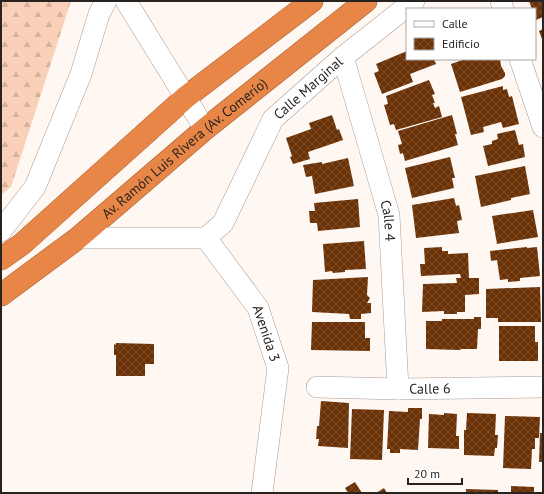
<svg xmlns="http://www.w3.org/2000/svg" width="544" height="494" font-family="'PT Sans',sans-serif">
<style>
.forest{fill:url(#forest-firs)}
.building{fill:url(#building-cross-hatch)}
.lines{fill:none;stroke-linecap:round;stroke-linejoin:round}
.street-casing{stroke:#a99d96;stroke-width:22}
.highway-casing{stroke:#a46339;stroke-width:23}
.street{stroke:#fff;stroke-width:21}
.highway{stroke:#e78646;stroke-width:22}
.labels{text-anchor:middle;stroke-width:4;stroke-linejoin:round;paint-order:stroke}
.street-label{font-size:14px;fill:#282320;stroke:#fff}
</style>
<defs>
<pattern id="forest-firs" width="22" height="20" patternUnits="userSpaceOnUse"><rect width="22" height="20" fill="#fad0b8"/><path d="M5 1l3.5 6h-7zM16 11l3.5 6h-7z" fill="#d6b29e"/></pattern>
<pattern id="building-cross-hatch" width="8" height="8" patternUnits="userSpaceOnUse"><rect width="8" height="8" fill="#6a3206"/><path d="M0 0l8 8M0 8l8-8" fill="none" stroke="#7b4e2a"/></pattern>
</defs>
<rect width="100%" height="100%" fill="#fff7f2"/>
<!-- forest -->
<path class="forest" d="M1 1H71L11 187 1 195Z"/>
<!-- building -->
<path class="building" d="M529 1H543V17L536 20 535 9H532Z
M543 29V42L539 31Z
M407 51V59H434L436 64 410 74 413 82 382 94 374 73 379 71 376 64Z
M465 59H500L501 66 505 73V76L502 79 460 92 451 64Z
M429 80 435 94 432 95 435 103H433L435 108 439 106 442 117 396 130 394 124 390 125 384 105 388 104 386 96Z
M503 86V90L507 89 509 97 512 96 519 124 503 128 501 122 483 127 484 132 471 135 461 97Z
M332 115 337 130 339 129 343 140 308 152 310 159 293 164 290 157 292 156 286 138 311 129 309 123Z
M452 115 457 134H455L458 145 405 161 403 153 400 154 398 145 402 144 398 131Z
M515 130 519 145 523 144 525 157 488 166 483 146 492 144V141L498 139 497 134Z
M450 157 455 178H452L454 188 412 198 405 168Z
M348 158 354 186 315 194 312 176 306 177 303 165 322 162V164Z
M525 166 530 194 511 198V200L481 207 475 176Z
M454 198 456 206 459 205 462 220 457 221 459 233 416 238 412 205Z
M358 199 360 227 318 231 317 223H310L309 211H315L314 203Z
M533 210 538 237 497 244 492 216Z
M364 241 366 269 345 270V272L333 273 332 271 325 272 323 244Z
M442 247V251H448V254L468 253 469 278H479V294L465 295V312H457V314H444V311L422 312 423 284 457 283 456 278H461L460 274 421 276 420 264H425L424 248Z
M527 247V248L537 247 540 276 520 278V281L508 282V279L500 280 497 260 491 261 490 251Z
M368 277 367 295 370 298 367 303H371V313L361 314V319H350L349 314 312 312 313 280Z
M540 287 541 322H498V318H486V289Z
M474 317H481V329H478L477 349H461L460 350 426 349V321H442V319H474Z
M312 322H365V338H370V351L311 350Z
M499 326H535V342H538V361H499Z
M116 343 154 344V364H145V376H116V355H114V344L116 345Z
M321 401 349 403 348 448 318 446 319 439H316L317 426H319Z
M408 408H422V419H420L418 450 400 449V453H390V449H387L389 411 408 412Z
M352 409 384 410 382 460 350 459Z
M444 413 457 414 456 436H459V449L428 448 429 414 444 415Z
M467 413 496 414 495 435H498L497 448H495L494 456 464 455V430H466Z
M505 416 540 417 539 438H535V449H532L531 469 503 468Z
M540 433H543V462H539Z
M355 482 362 493H348L345 488Z
M511 486 534 487V493H511Z
M384 488 387 493H376Z
M466 489 498 490V493H466Z"/>
<g class="lines">
<defs>
<g id="street">
<path d="M126 1 205 129"/>
<path d="M501 1 503 9"/>
<path id="s1" d="M343 57 389 215 398 389"/>
<path d="M520 59 543 127"/>
<path d="M1 231 35 187 81 74 99 14 106 1"/>
<path d="M78 238H206"/>
<path id="s2" d="M206 238 223 223 273 119 343 57 414 1"/>
<path id="s3" d="M206 238 258 308 278 368 262 493"/>
<path id="s4" d="M317 387 398 389 543 387"/>
</g>
<g id="highway">
<path d="M1 259 22 244 186 97 312 1"/>
<path id="s5" d="M1 295 78 238 205 129 366 1"/>
</g>
</defs>
<!-- street casing -->
<use href="#street" class="street-casing"/>
<!-- highway casing -->
<use href="#highway" class="highway-casing"/>
<!-- street -->
<use href="#street" class="street"/>
<!-- highway -->
<use href="#highway" class="highway"/>
</g>
<g class="labels">
<!-- street labels -->
<g class="street-label">
<text dy="5" stroke="none"><textPath href="#s2" startOffset="185">Calle Marginal</textPath></text>
<text dy="5" stroke="none"><textPath href="#s5" startOffset="235">Av. Ramón Luis Rivera (Av. Comerío)</textPath></text>
<text dy="5" stroke="none"><textPath href="#s1" startOffset="170">Calle 4</textPath></text>
<text dy="5" stroke="none"><textPath href="#s3" startOffset="114">Avenida 3</textPath></text>
<text dy="5" stroke="none"><textPath href="#s4" startOffset="113">Calle 6</textPath></text>
</g>
</g>
<!-- border -->
<rect width="544" height="494" fill="none" stroke="#282320" stroke-width="4"/>
<!-- legend -->
<rect x="406" y="8" width="130" height="52" fill="#ffffff" stroke="#a9a7a6"/>
<rect x="414" y="21" width="20" height="6" fill="#ffffff" stroke="#a9a7a6"/>
<text x="442" y="28" font-size="12" fill="#282320">Calle</text>
<rect x="414" y="38" width="20" height="12" fill="url(#building-cross-hatch)" stroke="#a9a7a6"/>
<text x="442" y="48" font-size="12" fill="#282320">Edificio</text>
<!-- scale -->
<path d="M408 478v6h54v-6" fill="none" stroke="#282320" stroke-width="2"/>
<text x="414" y="478" font-size="12" fill="#282320" stroke="#ffffff" stroke-width="3" paint-order="stroke">20 m</text>
</svg>
